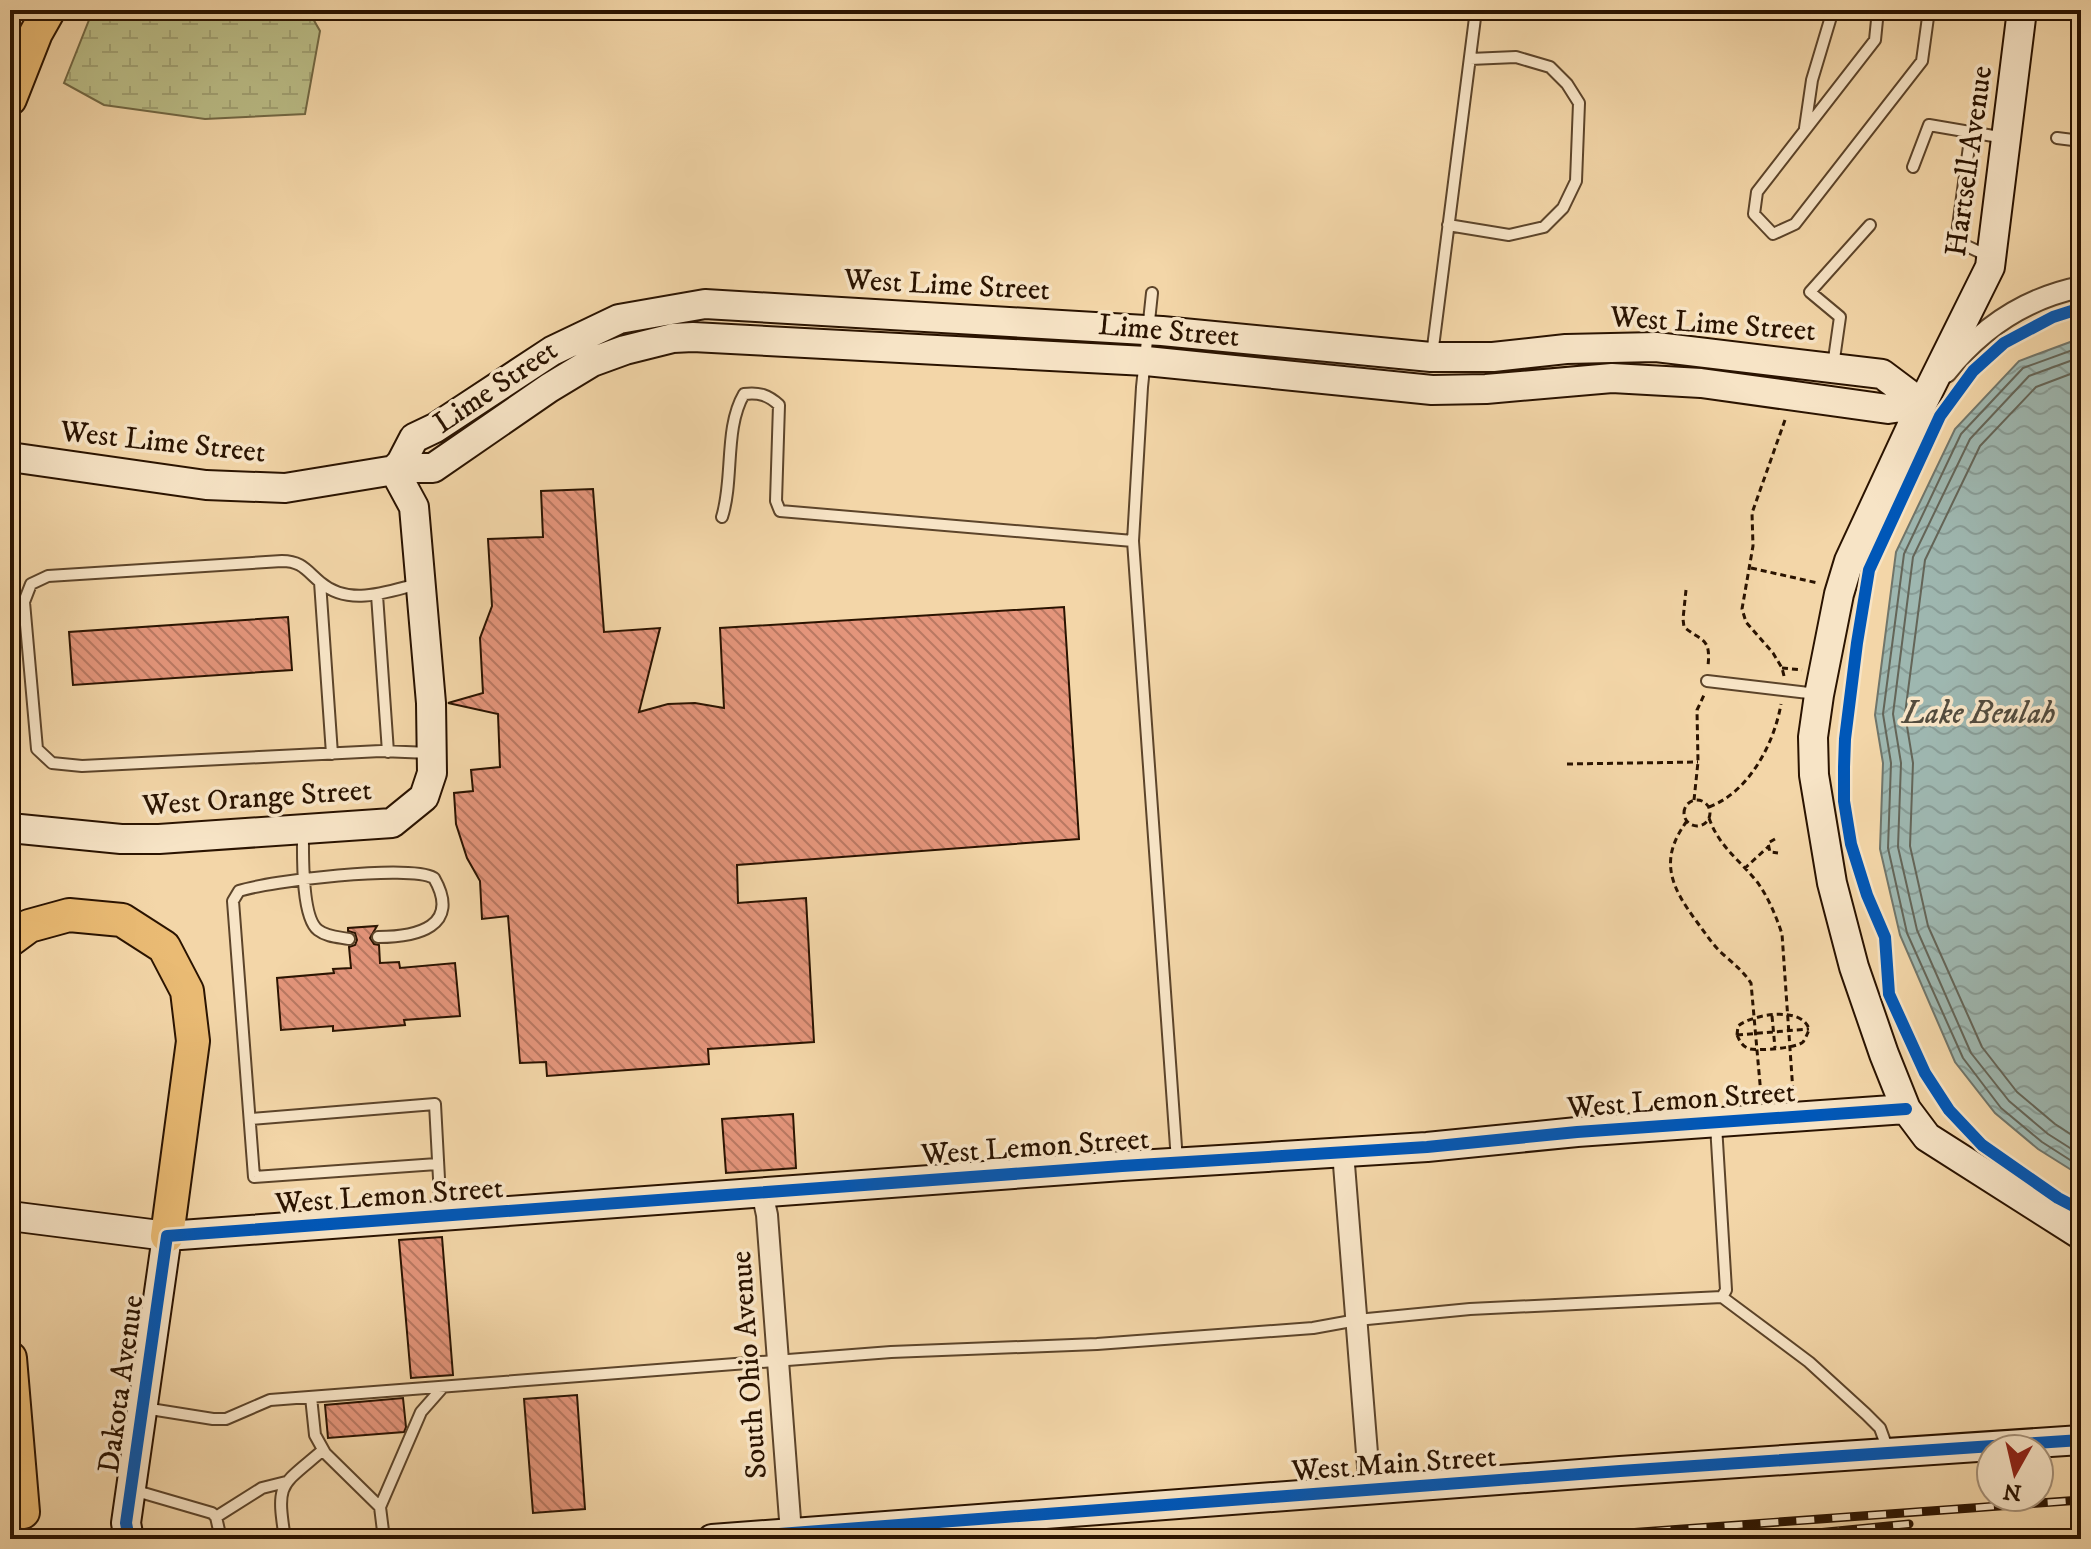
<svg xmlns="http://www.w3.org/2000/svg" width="2091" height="1549" font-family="'IM FELL DW Pica',serif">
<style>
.wetland{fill:url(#wetland-marsh);stroke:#726844;stroke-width:2}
.water{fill:url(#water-waves);stroke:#70756a;stroke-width:2}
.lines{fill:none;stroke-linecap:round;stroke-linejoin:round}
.shore{stroke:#646558;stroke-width:2}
.building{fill:url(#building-back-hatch);stroke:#2a1300;stroke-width:2}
.lane-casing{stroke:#5c442a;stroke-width:14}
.street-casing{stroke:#5c442a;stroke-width:24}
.secondary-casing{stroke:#2a1300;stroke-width:32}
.primary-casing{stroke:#2a1300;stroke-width:36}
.path{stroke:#2a1300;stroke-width:3;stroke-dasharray:6 4;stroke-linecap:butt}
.lane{stroke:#f7e4c6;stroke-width:10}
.street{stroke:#f7e4c6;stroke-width:20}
.secondary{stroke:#f7e4c6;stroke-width:28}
.primary{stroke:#eabb74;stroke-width:32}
.rail-casing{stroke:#2a1300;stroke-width:9}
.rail{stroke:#f7e4c6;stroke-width:6;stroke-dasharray:18;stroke-linecap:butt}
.cycleway-casing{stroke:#f7e4c6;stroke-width:17}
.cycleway{stroke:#0057b8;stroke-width:12}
.labels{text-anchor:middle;stroke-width:7;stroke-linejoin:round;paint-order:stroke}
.street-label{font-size:30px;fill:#2a1300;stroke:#f7e4c6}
.water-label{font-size:32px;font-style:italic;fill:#534c3e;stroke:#f7e4c6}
</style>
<defs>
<pattern id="wetland-marsh" width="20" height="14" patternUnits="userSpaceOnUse" patternTransform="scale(2)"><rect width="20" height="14" fill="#bbbe88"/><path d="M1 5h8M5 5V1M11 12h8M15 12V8" fill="none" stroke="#a1a274"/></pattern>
<pattern id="water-waves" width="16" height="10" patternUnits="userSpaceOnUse" patternTransform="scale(2)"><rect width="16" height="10" fill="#9eb7b0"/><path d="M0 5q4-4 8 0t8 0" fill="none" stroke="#889c96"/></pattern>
<pattern id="building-back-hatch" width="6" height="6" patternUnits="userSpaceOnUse" patternTransform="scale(2)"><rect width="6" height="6" fill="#e4957b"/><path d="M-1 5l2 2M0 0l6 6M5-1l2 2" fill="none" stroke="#b97862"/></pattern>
</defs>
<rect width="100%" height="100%" fill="#f3d6a8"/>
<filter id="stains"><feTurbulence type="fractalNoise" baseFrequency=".0025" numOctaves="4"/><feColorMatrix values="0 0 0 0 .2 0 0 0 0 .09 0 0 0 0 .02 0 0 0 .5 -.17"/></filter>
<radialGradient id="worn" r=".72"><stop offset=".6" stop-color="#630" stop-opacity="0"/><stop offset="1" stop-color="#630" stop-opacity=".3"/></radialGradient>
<!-- wetland -->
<path class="wetland" d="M93 10H308L320 31 305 114 205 119 104 105 64 83Z"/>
<!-- water -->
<path class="water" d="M2081 338V1176L2038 1149 1995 1113 1955 1062 1900 935 1880 849 1883 763 1875 715 1896 552 1955 429 2019 361Z"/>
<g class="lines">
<!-- shore -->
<path class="shore" d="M2081 347 2023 368 1961 434 1904 554 1883 714 1891 763 1888 848 1907 933 1963 1058 2001 1108 2042 1142 2081 1167
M2081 357 2029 376 1970 439 1913 557 1893 714 1901 763 1898 847 1917 930 1971 1053 2009 1101 2048 1134 2081 1155
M2081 370 2036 387 1980 446 1925 560 1905 714 1913 763 1910 846 1928 926 1982 1047 2017 1092 2055 1124 2081 1141"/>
</g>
<!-- building -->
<path class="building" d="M593 489 604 632 660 628 639 712 668 704 695 703 724 708 720 628 1064 607 1079 839 737 865 738 903 806 898 814 1042 708 1049 709 1064 547 1076 546 1062 520 1063 508 916 482 919 480 881 467 858 456 824 454 793 473 791 471 770 500 767 498 714 448 703 483 693 480 638 492 606 488 539 543 537 541 491Z
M288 617 292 670 73 685 69 632Z
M377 926 370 938 374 944 379 945 380 963 399 962 400 968 455 963 460 1016 404 1020 405 1025 333 1031V1026L281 1030 277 978 334 973 333 969 351 968 349 947 355 945 357 940 355 933 348 931V928Z
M793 1114 796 1168 726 1173 722 1119Z
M442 1237 453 1375 411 1378 399 1240Z
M577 1395 585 1509 533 1513 524 1399Z
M403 1398 406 1427 404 1432 328 1438 325 1405Z"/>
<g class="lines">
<defs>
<path id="lane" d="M1878 10 1875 40 1757 192 1754 214 1773 234 1795 224 1922 61 1929 10
M1805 128 1812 80 1833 10
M1971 132 1956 241 1988 256
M2057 138 2081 141
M1913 167 1929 125 2005 138
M1448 225 1509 235 1544 227 1563 208 1576 181 1579 103 1567 84 1550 67 1516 57 1470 59
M1152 293 1142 387 1133 541 1177 1161
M1432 355 1476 10
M1833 366 1840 317 1810 292 1870 225
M722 517C734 479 724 428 744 394 759 392 768 395 779 405L776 501 780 511 1133 541
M320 582 332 754
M418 584C386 592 349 607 320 582 306 570 301 561 282 561L48 576 31 584 24 602 37 749 52 763 82 766 381 751 430 753
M377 595 388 752
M1707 681 1817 694
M303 831C303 853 301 917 318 930 327 937 339 937 349 939
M378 937C416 937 462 927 434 878 409 864 269 881 239 891L233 901 254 1177 437 1164
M250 1119 435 1104 441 1216
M1716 1125 1726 1290 1722 1297
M311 1397 315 1435 325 1453 380 1507
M144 1408 213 1419H226L270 1400 891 1352 1097 1344 1313 1328 1357 1320 1470 1309 1722 1297 1809 1362 1866 1414 1880 1428 1888 1450
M133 1490 212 1513 216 1517 221 1539
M216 1517 262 1488 286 1482
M285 1539C276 1481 280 1487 323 1450
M384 1539 380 1507 421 1412 443 1387"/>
<path id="street" d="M1946 372C1981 328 2026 298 2081 287
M1343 1152 1370 1491
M762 1192 767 1215 791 1533"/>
<path id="secondary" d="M2022 10 1990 267 1922 404 1849 561 1839 594 1819 695 1813 737 1814 775 1832 883 1854 967 1884 1054 1906 1109 1927 1137 2081 1235
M10 457 206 485 285 488 407 468H433L549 388 592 362 625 350 673 338 693 337 1146 361 1432 390 1486 389 1612 378 1701 383 1888 409 1922 404
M394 470 401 463 414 438 435 428 552 351 619 319 705 304 1162 331 1431 357H1493L1566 349 1656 347 1882 374 1922 404
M10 828 121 839H159L392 823 424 797 432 773 431 703 414 507 394 470
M10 1216 167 1236 1122 1166 1427 1147 1577 1132 1906 1109
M129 1539 126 1523 167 1236
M712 1539 1620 1471 2081 1440"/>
<path id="primary" d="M10 99 36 33 49 10
M10 940 29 926 69 915 122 920 164 947 187 991 193 1041 167 1236
M10 1358 23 1512"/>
</defs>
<!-- lane casing -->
<use href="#lane" class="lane-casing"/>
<!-- street casing -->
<use href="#street" class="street-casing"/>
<!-- secondary casing -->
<use href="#secondary" class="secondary-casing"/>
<!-- primary casing -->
<use href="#primary" class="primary-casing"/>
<!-- path -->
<path class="path" d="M1751 568 1818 583
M1686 590 1683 619 1684 627C1702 642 1711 637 1708 666
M1782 668 1802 670
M1784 676 1782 668 1773 653 1746 622 1742 609 1753 546 1752 513 1785 420
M1567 764 1698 762
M1684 813a13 13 0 1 1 26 0a13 13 0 1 1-26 0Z
M1694 800 1698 762 1697 710 1705 693
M1709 807C1749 792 1774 744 1781 704
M1709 818C1719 847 1740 860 1758 883 1769 899 1776 916 1782 934L1793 1092
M1687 821C1658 860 1671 887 1697 922 1706 934 1714 947 1725 956 1735 965 1743 971 1751 983L1761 1095
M1775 839 1768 843 1770 852 1778 853
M1744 869 1768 847
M1772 1016 1775 1048
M1737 1035 1738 1026C1753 1014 1802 1006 1809 1029
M1737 1035C1740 1042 1743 1047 1750 1049 1759 1051 1797 1048 1803 1042 1806 1038 1807 1034 1809 1030
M1737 1035 1809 1029"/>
<!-- lane -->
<use href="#lane" class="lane"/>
<!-- street -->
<use href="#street" class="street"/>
<!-- secondary -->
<use href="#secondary" class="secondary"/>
<!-- primary -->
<use href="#primary" class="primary"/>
<defs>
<path id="rail" d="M1545 1539 2081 1500
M1786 1539 1817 1533 1909 1524"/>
</defs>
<!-- rail casing -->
<use href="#rail" class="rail-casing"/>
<!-- rail -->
<use href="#rail" class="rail"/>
<defs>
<path id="cycleway" d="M2081 308 2053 317 2004 343 1973 371 1940 416 1869 570 1857 643 1845 739 1844 767V801L1851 844 1867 895 1885 937 1889 994 1925 1073 1949 1110 1982 1145 2058 1198 2081 1210
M129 1539 126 1523 167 1236 1122 1166 1427 1147 1577 1132 1906 1109
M712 1539 1620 1471 2081 1440"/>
</defs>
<!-- cycleway casing -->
<use href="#cycleway" class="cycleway-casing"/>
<!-- cycleway -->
<use href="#cycleway" class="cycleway"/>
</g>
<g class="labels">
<!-- street labels -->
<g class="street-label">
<text transform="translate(1968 161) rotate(-82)" y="10">Hartsell Avenue</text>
<text transform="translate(947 284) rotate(3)" y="10">West Lime Street</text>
<text transform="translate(1713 323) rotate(4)" y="10">West Lime Street</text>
<text transform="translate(1169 330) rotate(5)" y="10">Lime Street</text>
<text transform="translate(495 386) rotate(-34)" y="10">Lime Street</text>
<text transform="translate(163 441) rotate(6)" y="10">West Lime Street</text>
<text transform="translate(257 797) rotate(-4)" y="10">West Orange Street</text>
<text transform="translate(1681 1099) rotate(-4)" y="10">West Lemon Street</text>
<text transform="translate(1035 1146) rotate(-4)" y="10">West Lemon Street</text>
<text transform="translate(389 1195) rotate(-4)" y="10">West Lemon Street</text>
<text transform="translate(748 1365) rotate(-94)" y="10">South Ohio Avenue</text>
<text transform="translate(120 1384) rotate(-82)" y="10">Dakota Avenue</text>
<text transform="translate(1394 1463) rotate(-4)" y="10">West Main Street</text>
</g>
<!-- water labels -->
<g class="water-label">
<text x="1979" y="723">Lake Beulah</text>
</g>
</g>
<!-- margin -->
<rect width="2091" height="1549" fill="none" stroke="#f3d6a8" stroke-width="40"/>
<rect x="12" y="12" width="2067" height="1525" fill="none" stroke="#2a1300" stroke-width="4"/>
<rect x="20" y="20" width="2051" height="1509" fill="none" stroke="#2a1300" stroke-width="2"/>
<!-- north arrow -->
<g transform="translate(2015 1473) rotate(188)"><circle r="38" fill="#f7e4c6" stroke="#a59077" stroke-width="2"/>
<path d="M0-6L14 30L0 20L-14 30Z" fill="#8f2418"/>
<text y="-12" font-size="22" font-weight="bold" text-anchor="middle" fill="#2a1300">N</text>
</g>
<rect width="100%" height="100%" filter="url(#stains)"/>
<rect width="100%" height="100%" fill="url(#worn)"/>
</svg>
